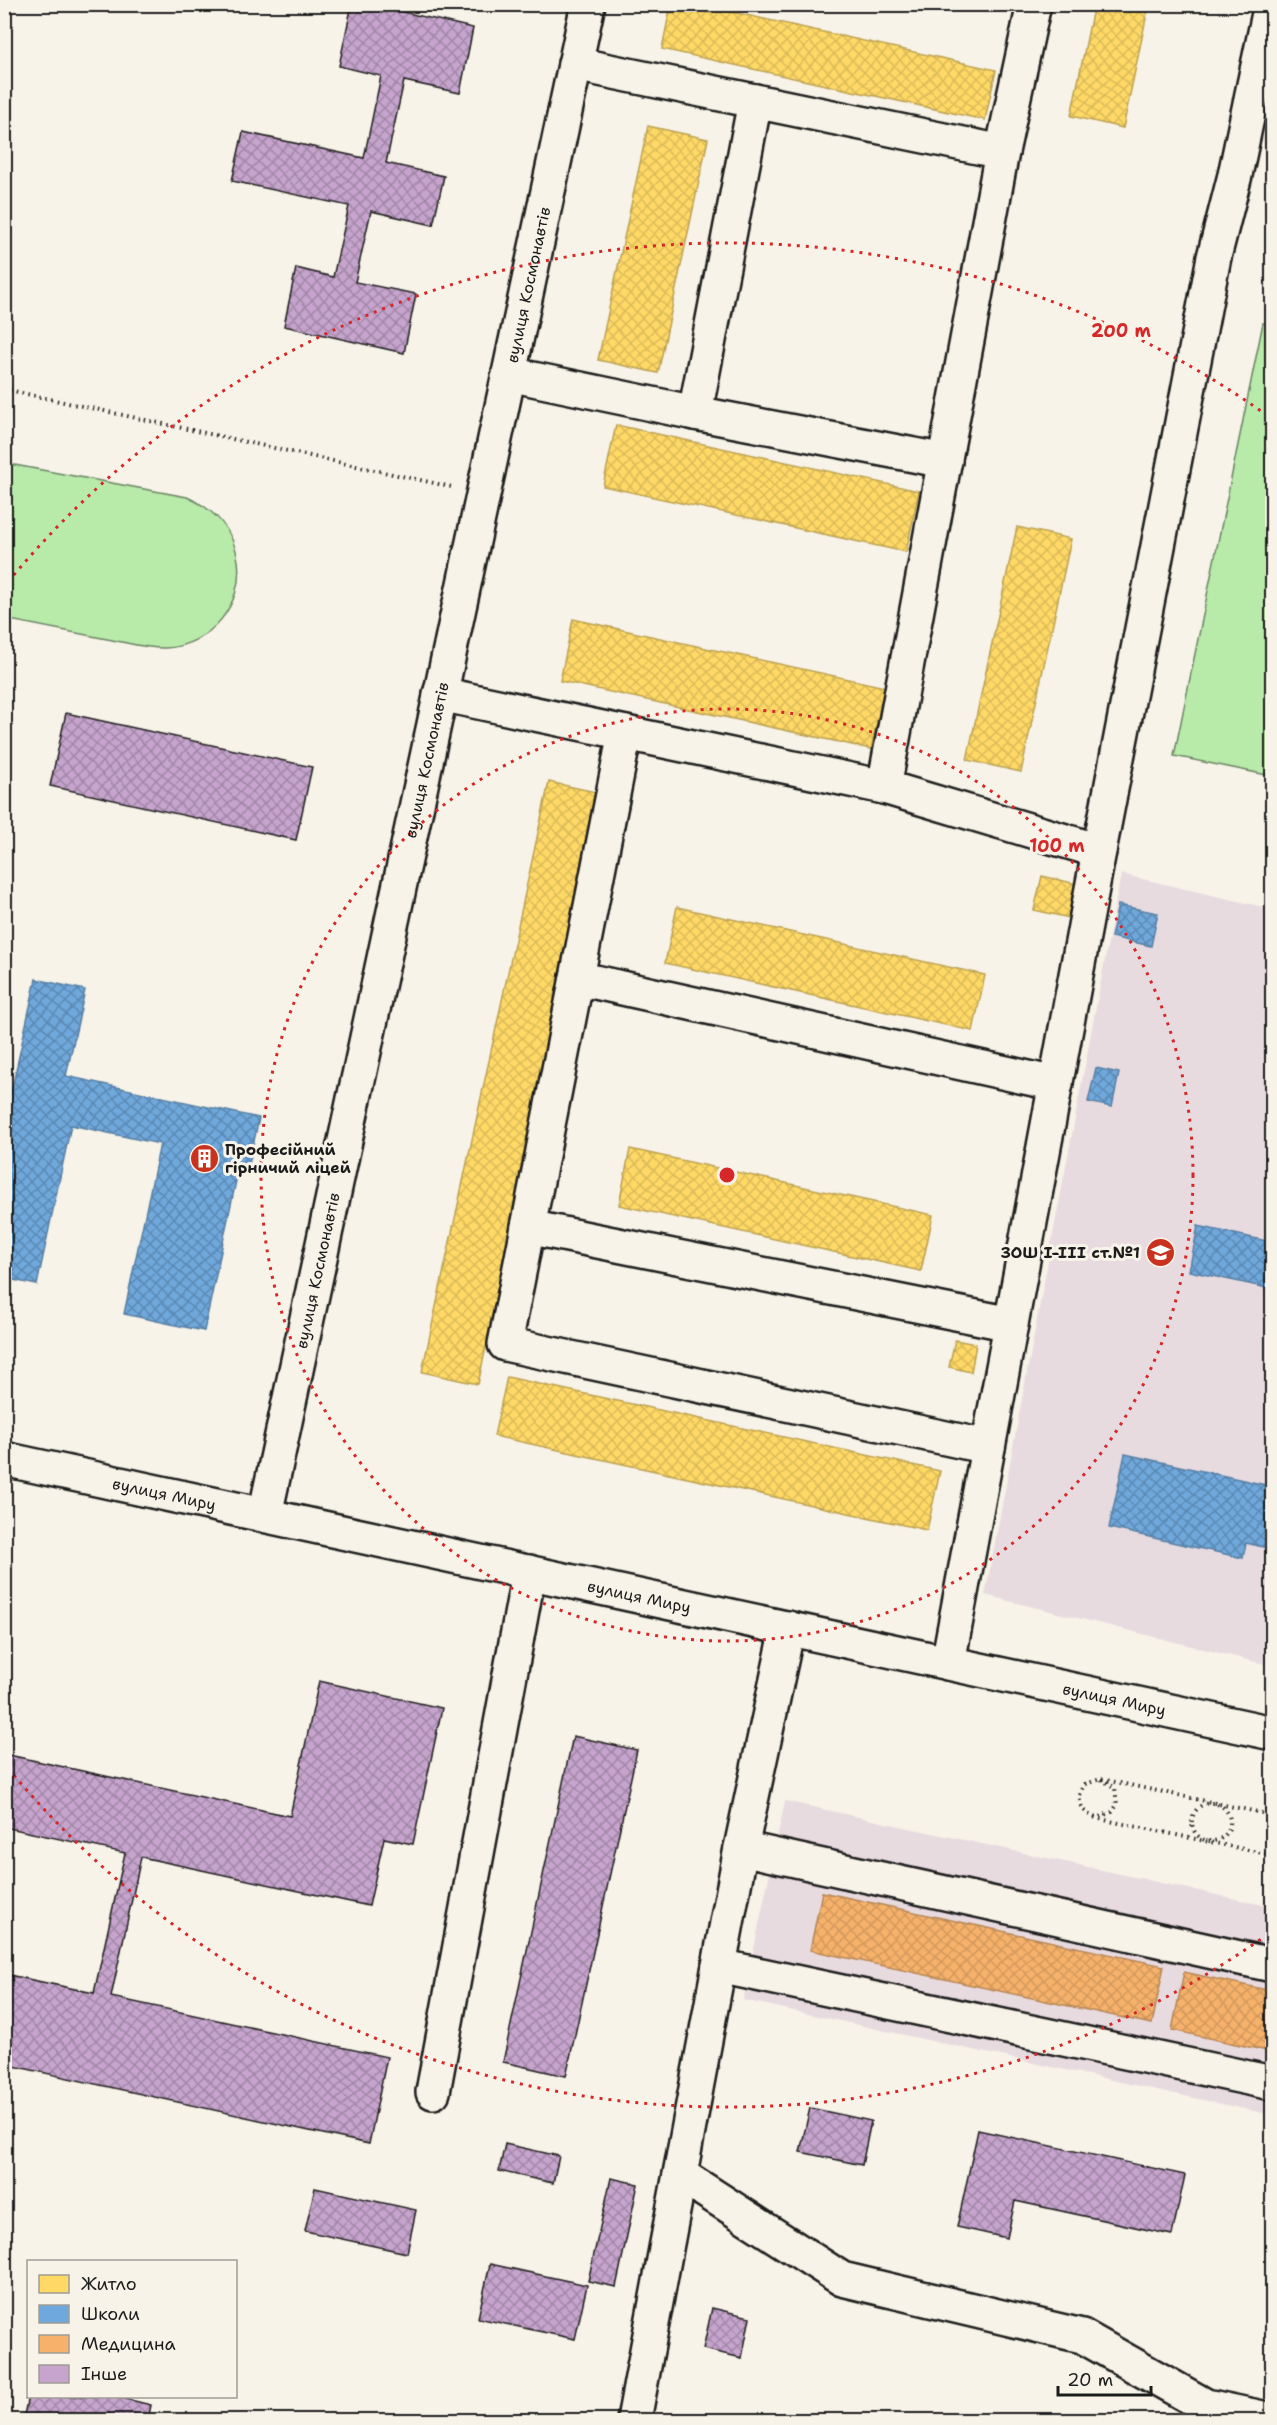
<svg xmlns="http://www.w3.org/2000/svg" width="1277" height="2425" font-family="'Shantell Sans',sans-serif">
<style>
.built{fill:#e8dbe0}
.grass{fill:#b8eaaa;stroke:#6a8363;stroke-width:1.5}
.homes{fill:url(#homes-cross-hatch);stroke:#bba050;stroke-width:1.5}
.schools{fill:url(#schools-cross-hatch);stroke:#567ea2;stroke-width:1.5}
.health{fill:url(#health-cross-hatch);stroke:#b58553;stroke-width:1.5}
.building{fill:url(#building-cross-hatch);stroke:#1c1c1c;stroke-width:1.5}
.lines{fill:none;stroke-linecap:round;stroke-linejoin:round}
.minor-casing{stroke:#1c1c1c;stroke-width:38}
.major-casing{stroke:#1c1c1c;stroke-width:38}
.path{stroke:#1c1c1c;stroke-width:4;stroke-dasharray:1.5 4.5;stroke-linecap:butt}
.minor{stroke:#f7f3e8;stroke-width:33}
.major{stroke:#f7f3e8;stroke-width:33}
.ring{fill:none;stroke:#d62828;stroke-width:3;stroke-dasharray:3 6}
.labels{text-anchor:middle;stroke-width:6;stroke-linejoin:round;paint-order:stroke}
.street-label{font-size:16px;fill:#1c1c1c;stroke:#f7f3e8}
.poi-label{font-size:16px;font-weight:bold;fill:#1c1c1c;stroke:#f7f3e8;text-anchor:start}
.centre{fill:#d62828;stroke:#f7f3e8;stroke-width:3}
.ring-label{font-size:18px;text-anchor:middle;font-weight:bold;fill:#d62828;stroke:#f7f3e8;stroke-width:6;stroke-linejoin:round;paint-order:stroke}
</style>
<defs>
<pattern id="homes-cross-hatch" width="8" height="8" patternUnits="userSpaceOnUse" patternTransform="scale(1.5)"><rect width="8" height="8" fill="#ffd966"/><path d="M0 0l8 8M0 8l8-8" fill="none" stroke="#daba58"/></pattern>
<pattern id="schools-cross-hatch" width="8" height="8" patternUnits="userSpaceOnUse" patternTransform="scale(1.5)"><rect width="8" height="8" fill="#6fa8dc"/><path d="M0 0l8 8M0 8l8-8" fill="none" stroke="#5a88b2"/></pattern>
<pattern id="health-cross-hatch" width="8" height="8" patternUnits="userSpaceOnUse" patternTransform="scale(1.5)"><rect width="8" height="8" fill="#f6b26b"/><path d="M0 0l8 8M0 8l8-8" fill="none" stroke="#d2985c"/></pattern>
<pattern id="building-cross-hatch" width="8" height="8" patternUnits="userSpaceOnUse" patternTransform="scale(1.5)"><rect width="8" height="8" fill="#c6a4cd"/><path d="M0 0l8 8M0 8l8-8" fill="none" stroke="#a085a6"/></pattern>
</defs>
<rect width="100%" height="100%" fill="#f7f3e8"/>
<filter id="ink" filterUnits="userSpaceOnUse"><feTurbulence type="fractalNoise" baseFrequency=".0167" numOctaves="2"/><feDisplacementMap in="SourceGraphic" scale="12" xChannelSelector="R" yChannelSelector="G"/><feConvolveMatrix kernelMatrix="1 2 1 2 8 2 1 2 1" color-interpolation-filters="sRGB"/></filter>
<g filter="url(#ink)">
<!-- built -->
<path class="built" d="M1121 874 1272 909V1666L985 1595Z
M785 1801 1272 1907V2115L743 2000Z"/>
<!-- grass -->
<path class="grass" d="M1263 323 1272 325V776L1174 756Z
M4 463 187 497C214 509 234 530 238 561 244 605 210 645 166 648 148 649 129 643 112 640 76 633 40 626 5 619Z"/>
<!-- homes -->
<path class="homes" d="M671 4H696L996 70 985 120 662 49Z
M1094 4H1149L1123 128 1071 116Z
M648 126 708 139 658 373 598 360Z
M616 425 919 491 906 552 603 486Z
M1017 527 1071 539 1021 772 967 760Z
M573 619 885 687 871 749 560 681Z
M549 782 605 794 478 1384 422 1372Z
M1042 876 1077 884 1070 918 1034 910Z
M677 907 985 975 973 1031 665 963Z
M630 1149 933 1215 921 1271 619 1205Z
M955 1340 976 1344 971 1372 949 1367Z
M507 1377 940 1471 927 1530 494 1436Z"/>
<!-- schools -->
<path class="schools" d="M1118 905 1158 913 1151 946 1111 937Z
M36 979 85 990 66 1076 259 1118 249 1164 240 1162 204 1331 124 1314 160 1144 71 1125 37 1285 4 1278V1153L13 1113 7 1111Z
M1096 1068 1119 1073 1112 1107 1088 1102Z
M1198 1226 1272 1242V1289L1189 1271Z
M1125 1454 1266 1485 1272 1456V1549L1246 1543 1243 1558 1109 1528Z"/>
<!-- health -->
<path class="health" d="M822 1892 1164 1966 1152 2024 810 1950Z
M1184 1972 1272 1991V2052L1172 2030Z"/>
<!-- building -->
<path class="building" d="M352 4H368L473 28 460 93 404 81 386 163 444 176 433 225 371 211 355 282 416 294 404 353 284 326 296 268 333 277 349 206 232 181 243 132 364 158 381 76 339 66Z
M66 713 312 767 296 840 50 786Z
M319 1681 442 1708 413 1844 384 1838 369 1906 141 1857 111 1997 387 2057 369 2144 4 2064V1974L94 1993 125 1853 4 1827V1754L290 1816Z
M573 1736 637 1750 566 2076 503 2062Z
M810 2108 871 2121 862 2165 800 2152Z
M978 2130 1185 2175 1172 2235 1015 2201 1007 2238 957 2227Z
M505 2144 559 2156 553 2183 499 2171Z
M611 2178 638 2184 616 2287 588 2281Z
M315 2188 416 2210 407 2253 305 2231Z
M490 2264 587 2285 575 2339 478 2318Z
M712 2308 750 2317 742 2358 703 2349Z
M28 2396H114L151 2405 148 2420H23Z"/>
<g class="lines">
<defs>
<g id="minor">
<path d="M1002 152 1034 4"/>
<path d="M509 374 695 413 755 101"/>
<path d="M695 413 945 461"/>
<path d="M440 694 884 787 1002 152 575 64"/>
<path d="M625 733 505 1344 988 1447"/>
<path d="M884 787 1099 851"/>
<path d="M577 978 1056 1084"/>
<path d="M528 1227 1011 1324"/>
<path id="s1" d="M265 1515 588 4"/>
<path d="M948 1663 1099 851 1214 257 1235 175 1271 4"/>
<path d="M741 1848 1272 1965"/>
<path d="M719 1966 1272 2083"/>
<path d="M433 2092 529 1572"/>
<path d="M681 2175 842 2279 1082 2336 1206 2406 1272 2420"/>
<path d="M634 2420 741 1848 788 1628"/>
</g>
<g id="major">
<path id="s2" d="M4 1459 1272 1733"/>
</g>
</defs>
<!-- minor casing -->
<use href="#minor" class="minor-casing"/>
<!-- major casing -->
<use href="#major" class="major-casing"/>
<!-- path -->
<path class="path" d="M4 389 452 487
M1101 1779 1115 1788 1117 1805 1112 1812 1096 1818C1080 1812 1075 1799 1085 1784L1101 1779 1272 1815
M1192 1822a19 19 0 1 1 38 0a19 19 0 1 1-38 0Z
M1100 1819 1272 1855"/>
<!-- minor -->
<use href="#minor" class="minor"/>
<!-- major -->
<use href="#major" class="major"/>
</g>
</g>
<!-- distance rings -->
<g class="ring">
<circle cx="727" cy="1175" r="466"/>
<path d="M1268 1934A932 932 0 0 1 8 1768M8 582A932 932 0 0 1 1268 416"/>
</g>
<!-- icons -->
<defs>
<symbol id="building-disc" viewBox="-11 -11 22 22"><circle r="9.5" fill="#c8321e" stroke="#f7f3e8"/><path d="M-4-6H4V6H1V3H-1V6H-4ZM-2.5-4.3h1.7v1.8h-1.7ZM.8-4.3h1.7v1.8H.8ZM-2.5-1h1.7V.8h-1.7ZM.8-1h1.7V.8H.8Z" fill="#fff"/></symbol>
<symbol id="school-disc" viewBox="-11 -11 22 22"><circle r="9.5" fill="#c8321e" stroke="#f7f3e8"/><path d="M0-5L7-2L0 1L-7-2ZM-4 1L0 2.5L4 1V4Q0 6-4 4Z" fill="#fff"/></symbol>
</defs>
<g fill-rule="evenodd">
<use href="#building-disc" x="188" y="1142" width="33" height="33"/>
<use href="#school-disc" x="1144" y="1236" width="33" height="33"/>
</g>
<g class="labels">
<!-- street labels -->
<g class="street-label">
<text dy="6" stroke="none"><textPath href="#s1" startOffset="1258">вулиця Космонавтів</textPath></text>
<text dy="6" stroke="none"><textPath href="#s1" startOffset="772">вулиця Космонавтів</textPath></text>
<text dy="6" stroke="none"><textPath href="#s1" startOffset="250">вулиця Космонавтів</textPath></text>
<text dy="6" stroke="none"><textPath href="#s2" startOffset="164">вулиця Миру</textPath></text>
<text dy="6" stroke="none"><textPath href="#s2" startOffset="650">вулиця Миру</textPath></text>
<text dy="6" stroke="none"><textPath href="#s2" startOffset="1136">вулиця Миру</textPath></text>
</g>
<!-- poi labels -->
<g class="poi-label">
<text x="225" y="1155">Професійний<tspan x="225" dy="18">гірничий ліцей</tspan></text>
<text x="1140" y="1258" text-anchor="end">ЗОШ I-III ст.№1</text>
</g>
</g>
<circle cx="727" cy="1175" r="9" class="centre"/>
<g class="ring-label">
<text x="1121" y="337">200 m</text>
<text x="1057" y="852">100 m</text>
</g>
<!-- margin -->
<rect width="1277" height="2425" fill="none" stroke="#f7f3e8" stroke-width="24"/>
<rect x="12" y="12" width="1253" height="2401" fill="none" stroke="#1c1c1c" stroke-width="2" filter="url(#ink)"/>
<!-- legend -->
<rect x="27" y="2260" width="210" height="138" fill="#f7f3e8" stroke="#9f9d96" stroke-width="1.5"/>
<rect x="39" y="2275" width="30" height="18" fill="#ffd966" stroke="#9f9d96" stroke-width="1.5"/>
<text x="81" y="2290" font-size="18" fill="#1c1c1c">Житло</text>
<rect x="39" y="2305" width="30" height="18" fill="#6fa8dc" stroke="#9f9d96" stroke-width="1.5"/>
<text x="81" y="2320" font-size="18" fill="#1c1c1c">Школи</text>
<rect x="39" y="2335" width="30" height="18" fill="#f6b26b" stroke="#9f9d96" stroke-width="1.5"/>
<text x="81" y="2350" font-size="18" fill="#1c1c1c">Медицина</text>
<rect x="39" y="2365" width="30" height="18" fill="#c6a4cd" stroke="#9f9d96" stroke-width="1.5"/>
<text x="81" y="2380" font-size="18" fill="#1c1c1c">Інше</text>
<!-- scale -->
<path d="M1058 2386v9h93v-9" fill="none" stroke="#1c1c1c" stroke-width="3"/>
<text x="1067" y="2386" font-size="18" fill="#1c1c1c" stroke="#f7f3e8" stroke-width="4.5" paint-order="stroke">20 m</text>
</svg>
